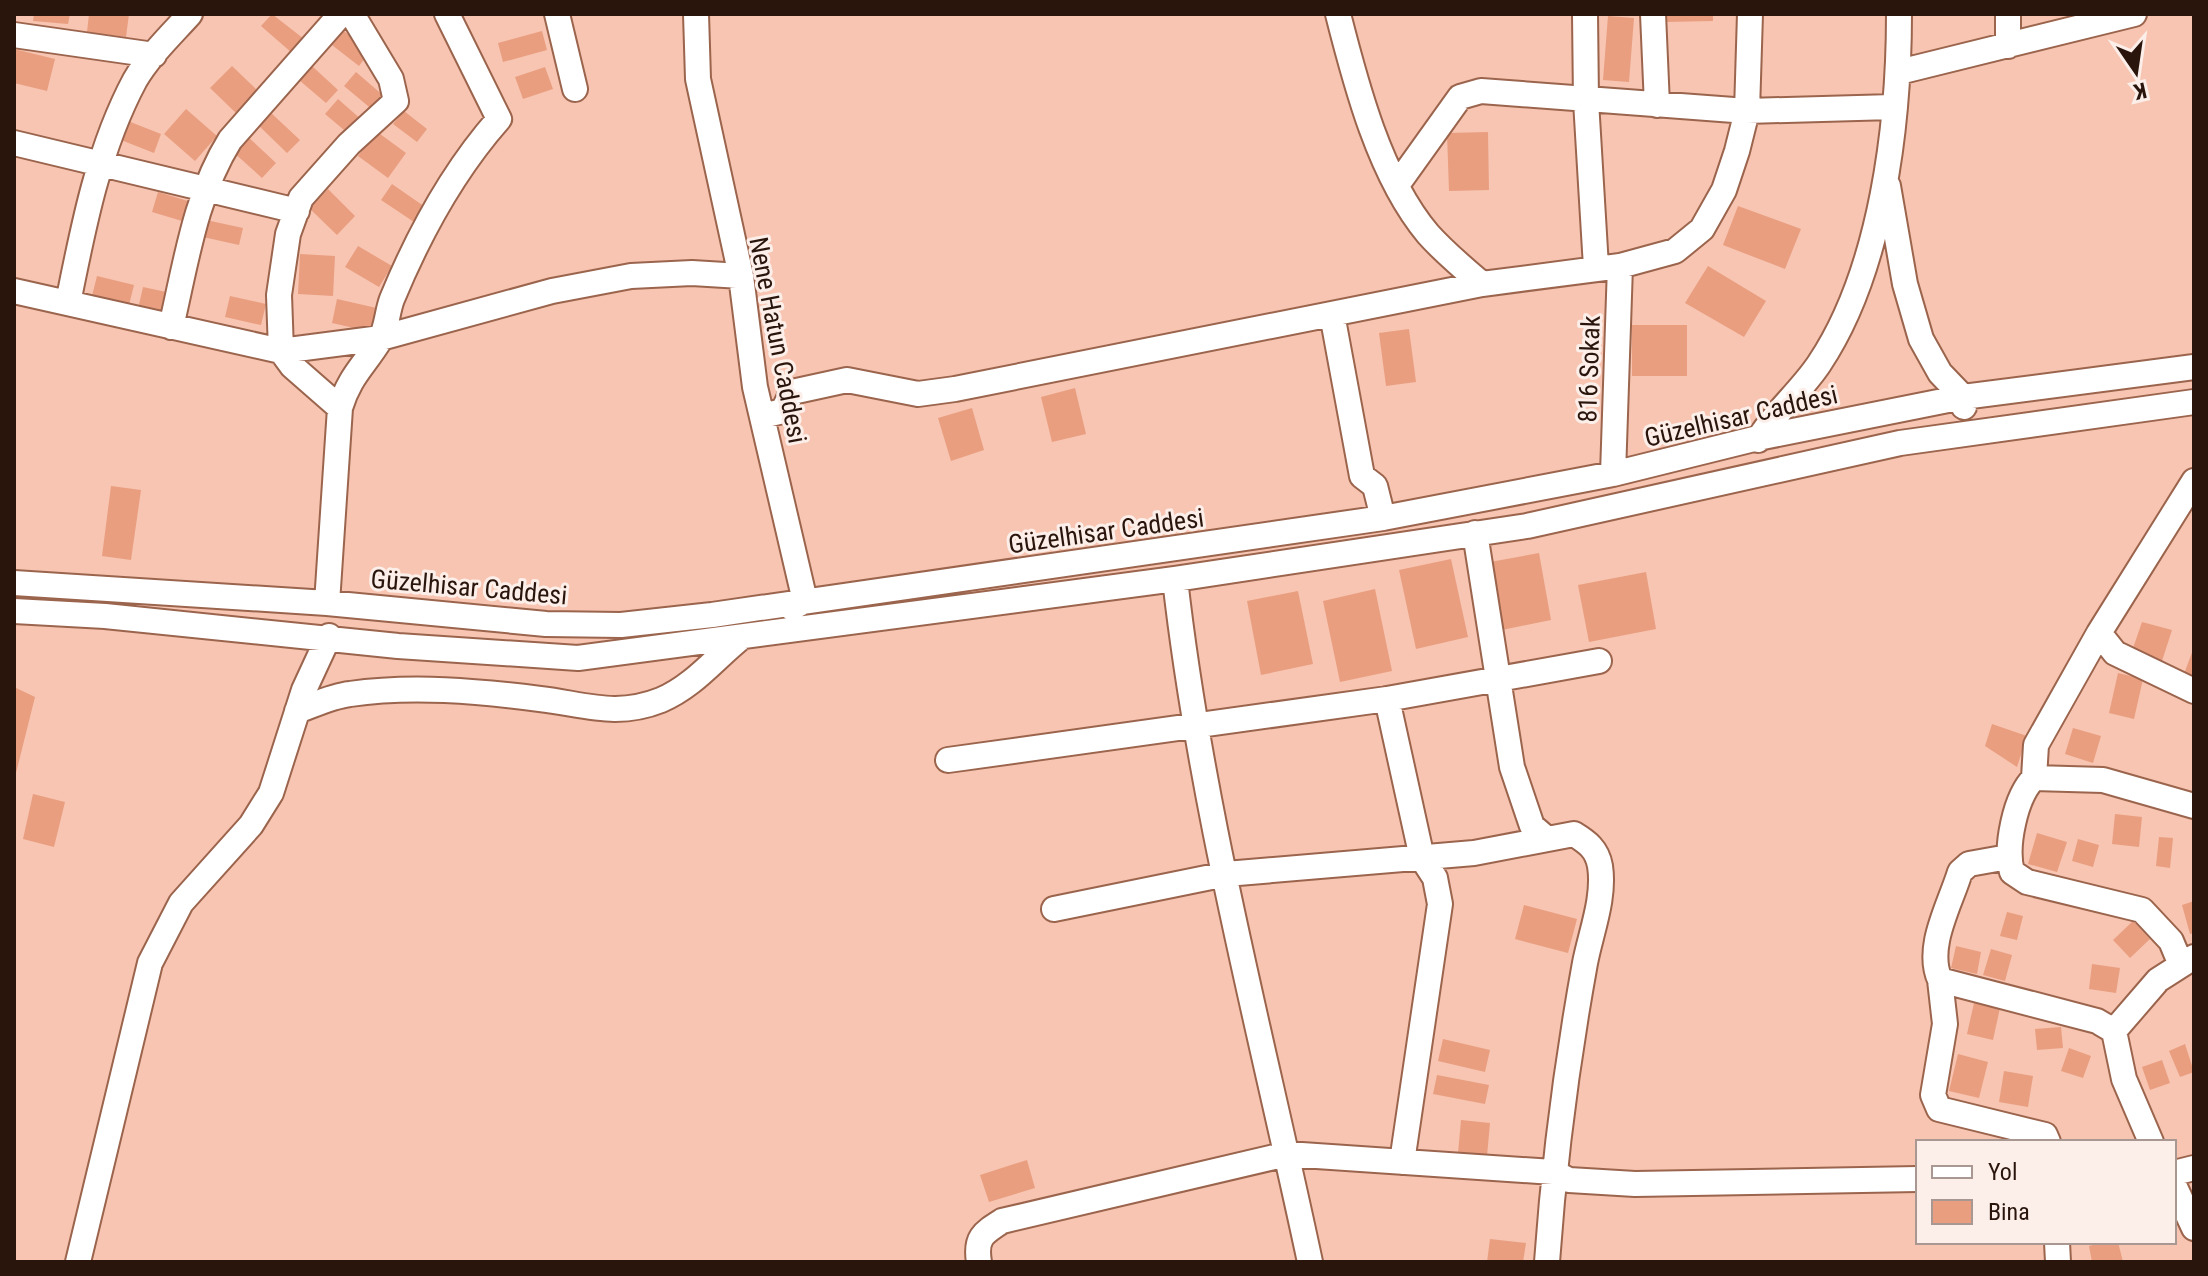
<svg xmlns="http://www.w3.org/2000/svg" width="2208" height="1276" font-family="'Roboto Condensed',sans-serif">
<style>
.building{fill:#e99e80}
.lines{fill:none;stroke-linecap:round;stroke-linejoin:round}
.minor-casing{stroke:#9b644d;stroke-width:28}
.minor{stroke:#fff;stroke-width:24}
.labels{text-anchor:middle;stroke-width:6;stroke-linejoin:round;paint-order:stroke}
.street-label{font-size:26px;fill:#2a150c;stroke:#fcefea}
</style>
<rect width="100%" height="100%" fill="#f7c5b1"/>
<!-- building -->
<path class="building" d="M34 14H70L68 24 33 21Z
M89 14H129L126 37 87 32Z
M272 14 304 39 292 53 261 26Z
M1663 14H1713V21L1664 22Z
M1608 16 1634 18 1629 82 1603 80Z
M344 31 370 51 359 66 332 45Z
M542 31 547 50 503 62 498 43Z
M14 49 55 59 47 91 14 83Z
M232 66 259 92 237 114 210 88Z
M312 66 338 90 326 103 299 80Z
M545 67 553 89 523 99 515 77Z
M356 72 385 97 374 111 344 86Z
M338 99 363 121 350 135 325 114Z
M186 109 217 136 195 161 164 134Z
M269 111 300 140 287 153 257 124Z
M404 111 427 129 417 142 393 124Z
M128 121 161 134 154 153 121 140Z
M376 131 406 153 388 178 358 156Z
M1488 132 1489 190 1449 191 1447 133Z
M246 135 276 163 262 178 232 151Z
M392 184 428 209 417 224 381 200Z
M328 189 355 216 337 235 309 208Z
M158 192 188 201 182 221 152 212Z
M1738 206 1801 229 1785 269 1723 245Z
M206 220 243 228 239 245 203 237Z
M358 246 392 266 379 287 345 267Z
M300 254 335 256 333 296 298 294Z
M1708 266 1766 301 1744 337 1685 303Z
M97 276 134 285 128 309 91 300Z
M143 287 171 293 166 315 138 309Z
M230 296 266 304 261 325 225 317Z
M337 299 381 309 376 333 332 323Z
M1632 325H1687V376H1632Z
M1409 329 1416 382 1386 386 1379 333Z
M1075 388 1086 434 1052 442 1041 397Z
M972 408 984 450 951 461 938 418Z
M111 486 141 490 131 560 102 556Z
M1539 553 1551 620 1502 630 1490 562Z
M1451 559 1468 637 1416 649 1399 570Z
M1646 572 1656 629 1589 642 1578 585Z
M1375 589 1392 671 1340 682 1323 601Z
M1298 591 1313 664 1261 675 1247 601Z
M2142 622 2172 630 2162 661 2132 651Z
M2194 647V678L2184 674Z
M2118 673 2143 679 2134 719 2109 713Z
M14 687 35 697 15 777 14 776Z
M1992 724 2027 736 2017 767 1985 746Z
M2073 728 2101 736 2093 763 2065 754Z
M33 794 65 802 54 847 23 839Z
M2115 814 2142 817 2139 847 2112 844Z
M2037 833 2067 842 2057 872 2028 864Z
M2159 837 2173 838 2170 868 2156 866Z
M2078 839 2099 845 2093 867 2072 861Z
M2194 901V933L2190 934 2182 905Z
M1524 905 1577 919 1568 953 1515 939Z
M2007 912 2023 916 2017 940 2000 936Z
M2133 921 2150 939 2130 958 2113 940Z
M1956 946 1981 952 1977 974 1951 968Z
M1991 949 2012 955 2005 981 1983 975Z
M2092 964 2120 968 2116 993 2089 989Z
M1974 1003 2000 1008 1993 1040 1967 1034Z
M2061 1027 2063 1048 2037 1050 2035 1029Z
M1443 1039 1490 1050 1485 1072 1438 1061Z
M2185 1044 2194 1072 2180 1077 2169 1051Z
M2069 1048 2091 1056 2083 1078 2061 1071Z
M1958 1054 1988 1062 1979 1098 1949 1091Z
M2162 1060 2170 1083 2150 1090 2142 1067Z
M2004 1071 2033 1076 2028 1107 1999 1102Z
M1437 1075 1489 1085 1485 1104 1433 1094Z
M1461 1120 1490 1123 1487 1156 1458 1153Z
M1027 1160 1035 1188 989 1202 980 1175Z
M1490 1239 1526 1243 1523 1262H1487Z
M2104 1242H2118L2123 1262H2092L2089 1246Z"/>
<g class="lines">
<defs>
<path id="minor" d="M557 14 575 89
M696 14 698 79 741 276 755 387 805 601 792 608
M1338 14C1356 85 1380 177 1428 234 1444 252 1463 268 1482 284
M1585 14 1586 101 1596 267
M1653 14 1657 105
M14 35 154 55
M2008 46V14
M1899 72 2134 14
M14 143 297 211
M1397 185 1460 97 1481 91 1747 111 1893 107
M1888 186 1905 284 1921 339 1940 373 1963 397 1964 407
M14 291 281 351 381 338 552 291 631 276 692 273 741 276
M68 303C83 228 98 149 135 80 149 56 171 35 190 14
M1332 314 1362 476 1375 486 1383 518
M171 327C186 263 195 196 230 140L341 14
M340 408 292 366 281 351 279 295 288 234 301 198 349 144 396 101 391 79 352 14
M762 416 783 411 792 392 847 380 918 394 955 389 1482 284 1620 266 1675 251 1702 229 1724 190 1737 151 1747 111 1750 14
M1758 440C1774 413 1801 391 1819 364 1882 270 1899 124 1899 14
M1613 474 1620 266
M1475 533 1512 767 1532 826 1546 838
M1175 579C1201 810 1262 1036 1310 1262
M14 583 327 603 546 624 621 625 712 615 1383 518 1613 474 1758 438 1963 397 2194 367
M327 603 340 408C349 377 364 366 380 340 387 328 387 312 392 299 418 236 454 170 499 119L447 14
M14 611 105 616 398 646 578 658 1175 579 1527 526 1900 443 2194 402
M2099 633 2115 653 2194 691
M1387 699 1422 858 1435 878 1440 904 1402 1162
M297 711C314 705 332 696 350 694 412 685 478 691 540 699 584 704 616 718 661 700 694 686 715 658 743 636
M948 760 1387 699 1599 661
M2034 778 2036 745 2099 633 2194 481
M1054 909 1226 874 1474 853 1574 834C1587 842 1597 849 1600 866 1605 898 1591 932 1585 963 1567 1062 1554 1162 1547 1262
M2181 965 2171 941 2142 910 2027 882 2012 872C2005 847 2015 797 2034 778L2103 780 2194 806
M1940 980C1925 947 1950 905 1960 872L1969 864 2008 857
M2114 1031 2158 980 2194 957
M2048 1142 2045 1135 1939 1109 1933 1095 1945 1024 1940 980 2097 1021 2114 1031 2124 1079 2151 1142
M2174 1173 2194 1168
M2174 1185 2194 1228
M2057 1242 2058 1262
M78 1262 150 963 181 903 251 825 271 793 304 690 329 636
M979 1262C975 1238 983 1233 1002 1221L1287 1154 1553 1172 1569 1180 1635 1184 1918 1179"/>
</defs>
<!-- minor casing -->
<use href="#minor" class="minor-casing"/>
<!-- minor -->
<use href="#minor" class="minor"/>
</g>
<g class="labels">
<!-- street labels -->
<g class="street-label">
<text transform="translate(778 340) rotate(79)" y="9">Nene Hatun Caddesi</text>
<text transform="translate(1589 369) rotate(-88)" y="9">816 Sokak</text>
<text transform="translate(1741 416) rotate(-13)" y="9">Güzelhisar Caddesi</text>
<text transform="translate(1106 531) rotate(-8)" y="9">Güzelhisar Caddesi</text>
<text transform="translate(469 587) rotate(5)" y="9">Güzelhisar Caddesi</text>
</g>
</g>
<!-- border -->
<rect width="2208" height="1276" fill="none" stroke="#2a150c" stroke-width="32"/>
<!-- legend -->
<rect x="1916" y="1140" width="260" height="104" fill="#fcefea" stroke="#a89891" stroke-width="2"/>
<rect x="1932" y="1166" width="40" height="12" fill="#ffffff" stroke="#a89891" stroke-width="2"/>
<text x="1988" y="1180" font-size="24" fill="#2a150c">Yol</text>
<rect x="1932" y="1200" width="40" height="24" fill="#e99e80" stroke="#a89891" stroke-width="2"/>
<text x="1988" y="1220" font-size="24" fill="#2a150c">Bina</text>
<!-- north arrow -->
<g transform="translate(2136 72) rotate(167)" stroke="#fcefea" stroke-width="6" paint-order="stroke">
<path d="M0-6L14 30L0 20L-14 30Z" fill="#2a150c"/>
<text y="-12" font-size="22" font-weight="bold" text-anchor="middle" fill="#2a150c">K</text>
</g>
</svg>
